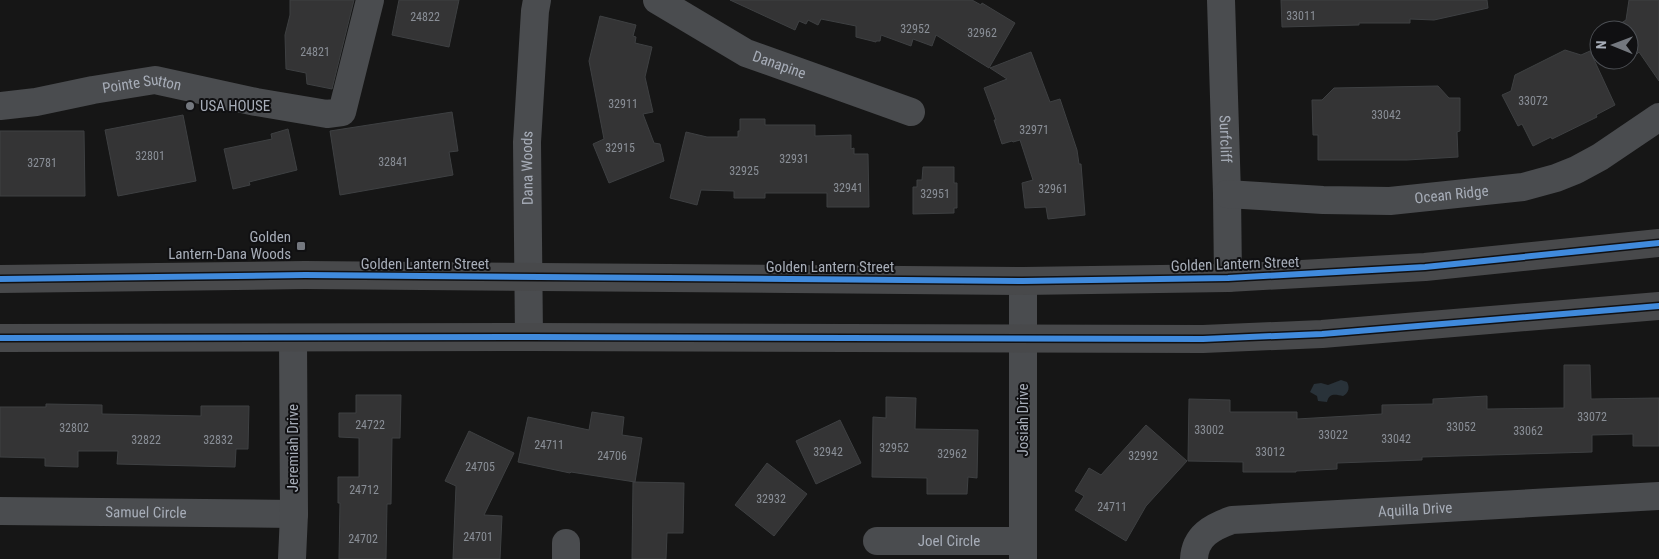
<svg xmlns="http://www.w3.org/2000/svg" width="1659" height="559" font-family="'Roboto Condensed',sans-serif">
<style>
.water{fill:#293239}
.building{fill:#343435;stroke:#3e4042}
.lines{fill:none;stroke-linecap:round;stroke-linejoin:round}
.minor{stroke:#4a4c4f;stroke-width:28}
.major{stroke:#48494b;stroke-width:28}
.cycleway-casing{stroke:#101012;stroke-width:9}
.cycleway{stroke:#408adc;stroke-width:6}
.poi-dot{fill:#74787f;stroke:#101012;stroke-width:2}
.labels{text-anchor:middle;stroke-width:4;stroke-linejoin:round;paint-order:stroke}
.number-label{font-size:12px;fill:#8a8f97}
.street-label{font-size:15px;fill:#a7adb8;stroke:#101012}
.poi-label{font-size:15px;fill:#a7adb8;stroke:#101012;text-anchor:start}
</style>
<rect width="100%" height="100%" fill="#161616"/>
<!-- water -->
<path class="water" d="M1341 380 1347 382C1350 387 1349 393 1343 396 1335 394 1329 393 1327 402L1318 401 1317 396 1310 392 1314 384 1321 383 1328 385Z"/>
<!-- building -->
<path class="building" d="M290 0H354L332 89 307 84 306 73 286 69 285 35 290 15Z
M399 0H459L449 47 392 35Z
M730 0H972L981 5 982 3 1015 23 989 68 936 35 932 46 913 39 911 46 881 35 880 41H876V42L856 37V26L821 19 818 25 808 20 806 24 799 21 795 30Z
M1281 0H1487L1488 8 1434 20 1410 19V23H1359V25L1282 27Z
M1629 0H1659V81L1639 52 1637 54 1629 41V30H1622L1618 25 1626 20Z
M600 16 636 25 633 36 636 37 635 43 652 47 645 77 653 112 643 114 654 143 660 144 664 161 609 183 593 144 604 139 589 61Z
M1565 50 1581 55 1590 51 1615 105 1596 115 1597 117 1552 139 1551 137 1533 146 1522 124 1518 126 1502 95 1511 91 1515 75Z
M1031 52 1050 102 1060 99 1077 150 1079 164H1081L1085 215 1048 219 1046 207 1025 208 1022 183 1033 180 1020 140 1013 142 1012 141 1002 144 994 120H996L984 88 1007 79 990 68Z
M1438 86 1449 98H1460V131L1457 132 1458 157 1407 160H1318V135H1313L1312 100H1322L1334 88Z
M452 112 458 151 449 152 453 175 340 195 330 131Z
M183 115 196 181 118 196 105 130Z
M740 119H765V125H815V136L851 135V149L854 148V154H868L869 207H827V193H765V198H734V191L701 190 697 205 670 198 686 132 707 137H738V131H740Z
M288 129 297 170 249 182 250 185 233 189 224 149 272 139 271 134Z
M0 131H84L85 196H0Z
M923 167H954V183H957V208H954V213L913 214V187H917V180H922Z
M1564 365H1590L1591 399 1659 398V446H1633V434L1592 435V452L1422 457V460L1337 463V469L1296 471V472H1243V462L1188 461 1189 399 1230 400V412H1297V419L1382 414V405L1433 404V399L1487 396V409L1564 408Z
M356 395H401L400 438H392L391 504H387L386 559H339L340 503H338V477H359V438L339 437V413H356Z
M886 397 916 398 915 429 978 430 977 478 968 477 967 494H927V478L872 477 873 417 886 418Z
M46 404 102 405V414L201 416V406H249L248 449H236L235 467 117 464 118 451H78V467L45 466V458L0 457V407H46Z
M592 412 624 417 622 435 642 438 635 482 571 472 570 473 518 462 528 417 589 430Z
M840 420 861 463 816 484 796 441Z
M1146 425 1187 461 1146 506 1126 541 1075 510 1084 496 1075 491 1089 468 1101 475Z
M469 431 514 453 484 515 502 516 500 559H453L456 486 445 481Z
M767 463 807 494 774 536 735 505Z
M633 482 684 483 683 533H667L666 559H632Z"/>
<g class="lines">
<!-- minor -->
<g class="minor">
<path id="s1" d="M657 0 746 53 911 112"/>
<path id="s2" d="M1221 0 1227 194 1228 278"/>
<path id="s3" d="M0 106 36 102 93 90 155 80 256 102 327 114 342 112 370 0"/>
<path id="s4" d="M1227 194 1323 200 1390 201 1523 187 1556 178 1576 170 1600 157 1659 117"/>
<path id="s5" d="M529 337 527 142 535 11 537 0"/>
<path id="s6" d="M0 511 294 514"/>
<path id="s7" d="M877 541H1023"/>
<path d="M292 559 294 514 293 338"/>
<path d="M566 559V543"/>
<path d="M1023 559V281"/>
<path id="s8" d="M1194 559C1195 536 1212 527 1232 520L1659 496"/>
</g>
<!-- major -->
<path class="major" d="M0 279 305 275 1023 281 1228 278 1425 267 1659 243
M0 338 529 337 1203 339 1322 334 1659 306"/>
<defs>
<path id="cycleway" d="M0 279 305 275 1023 281 1228 278 1425 267 1659 243
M0 338 529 337 1203 339 1322 334 1659 306"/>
</defs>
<!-- cycleway casing -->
<use href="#cycleway" class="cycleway-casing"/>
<!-- cycleway -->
<use href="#cycleway" class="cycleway"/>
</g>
<!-- markers -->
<g class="poi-dot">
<circle cx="190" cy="106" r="5"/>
<rect x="296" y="241" width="10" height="10" rx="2.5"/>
</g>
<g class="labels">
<!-- number labels -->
<g class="number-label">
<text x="1301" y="20">33011</text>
<text x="425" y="21">24822</text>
<text x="915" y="33">32952</text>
<text x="982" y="37">32962</text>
<text x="315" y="56">24821</text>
<text x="1533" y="105">33072</text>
<text x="623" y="108">32911</text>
<text x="1386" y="119">33042</text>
<text x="1034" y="134">32971</text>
<text x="620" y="152">32915</text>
<text x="150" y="160">32801</text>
<text x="794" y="163">32931</text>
<text x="393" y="166">32841</text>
<text x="42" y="167">32781</text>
<text x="744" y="175">32925</text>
<text x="848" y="192">32941</text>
<text x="1053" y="193">32961</text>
<text x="935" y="198">32951</text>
<text x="1592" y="421">33072</text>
<text x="370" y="429">24722</text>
<text x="1461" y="431">33052</text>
<text x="74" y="432">32802</text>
<text x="1209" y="434">33002</text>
<text x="1528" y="435">33062</text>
<text x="1333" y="439">33022</text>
<text x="1396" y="443">33042</text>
<text x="146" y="444">32822</text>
<text x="218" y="444">32832</text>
<text x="549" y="449">24711</text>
<text x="894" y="452">32952</text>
<text x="828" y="456">32942</text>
<text x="1270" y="456">33012</text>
<text x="952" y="458">32962</text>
<text x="612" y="460">24706</text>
<text x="1143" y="460">32992</text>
<text x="480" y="471">24705</text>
<text x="364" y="494">24712</text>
<text x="771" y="503">32932</text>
<text x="1112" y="511">24711</text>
<text x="478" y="541">24701</text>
<text x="363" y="543">24702</text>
</g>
<!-- street labels -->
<g class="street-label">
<text dy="5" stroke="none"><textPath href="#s1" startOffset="139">Danapine</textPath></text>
<text dy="5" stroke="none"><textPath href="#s3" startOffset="144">Pointe Sutton</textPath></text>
<text dy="5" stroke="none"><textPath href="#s2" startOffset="139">Surfcliff</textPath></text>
<text dy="5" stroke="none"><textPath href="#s5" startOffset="169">Dana Woods</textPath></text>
<text dy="5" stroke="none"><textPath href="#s4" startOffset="225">Ocean Ridge</textPath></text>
<text x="425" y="269">Golden Lantern Street</text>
<text transform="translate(1235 264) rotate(-2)" y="5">Golden Lantern Street</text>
<text x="830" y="272">Golden Lantern Street</text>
<text transform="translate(1023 420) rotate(-90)" y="5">Josiah Drive</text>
<text transform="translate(293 448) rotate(-90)" y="5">Jeremiah Drive</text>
<text dy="5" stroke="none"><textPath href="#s8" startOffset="242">Aquilla Drive</textPath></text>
<text dy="5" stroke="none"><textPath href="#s6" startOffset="146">Samuel Circle</textPath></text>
<text dy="5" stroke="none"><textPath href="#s7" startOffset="72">Joel Circle</textPath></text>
</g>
<!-- poi labels -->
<g class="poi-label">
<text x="200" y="111">USA HOUSE</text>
<text x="291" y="242" text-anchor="end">Golden<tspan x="291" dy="17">Lantern-Dana Woods</tspan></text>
</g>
</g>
<!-- north arrow -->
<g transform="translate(1614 45) rotate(271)"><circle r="24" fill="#101012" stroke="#4c4f54"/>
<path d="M0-4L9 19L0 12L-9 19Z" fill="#74787f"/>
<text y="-8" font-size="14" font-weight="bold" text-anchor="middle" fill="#a7adb8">N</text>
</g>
</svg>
